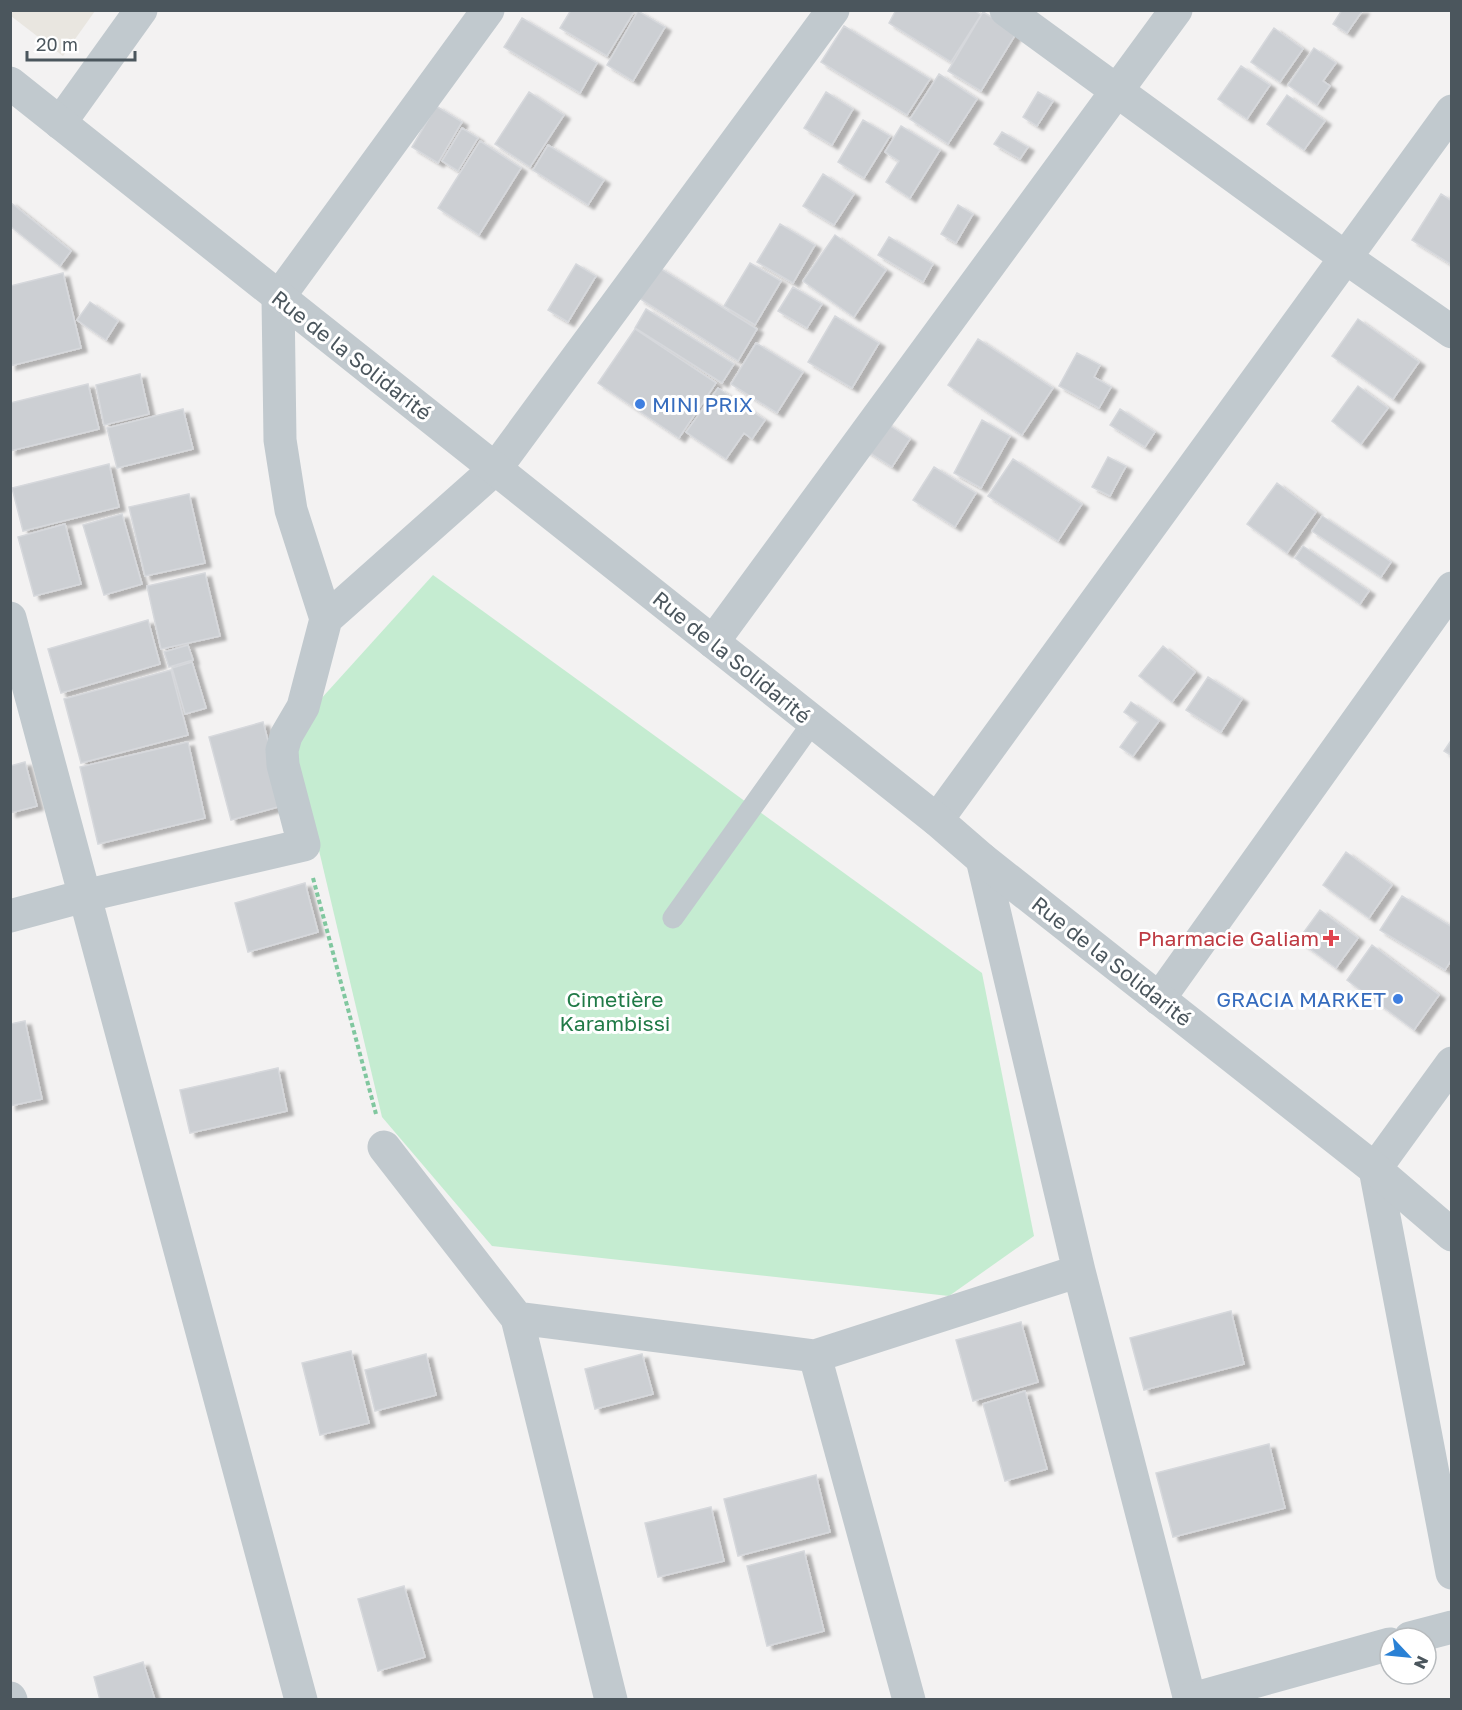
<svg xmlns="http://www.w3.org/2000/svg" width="1462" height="1710" font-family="'Golos Text',sans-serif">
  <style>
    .commercial { fill: #e9e6e0 }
    .green { fill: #c5ecd1 }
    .building { fill: #cccfd3; stroke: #d6d8dc; stroke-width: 1.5; filter: url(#shadow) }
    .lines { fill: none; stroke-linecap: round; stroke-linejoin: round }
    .path { stroke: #80c79f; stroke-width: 4; stroke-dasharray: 4.5 3; stroke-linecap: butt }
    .service { stroke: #c1c9ce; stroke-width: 21 }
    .minor { stroke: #c1c9ce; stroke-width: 33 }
    .tertiary { stroke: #c1c9ce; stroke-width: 33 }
    .shop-dot { fill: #3f7fe0; stroke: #fff; stroke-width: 2 }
    .health-dot { fill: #e0444e; stroke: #fff; stroke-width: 2 }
    .labels { text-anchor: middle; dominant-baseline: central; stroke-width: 6; stroke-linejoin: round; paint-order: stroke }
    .street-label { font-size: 21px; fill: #4b565d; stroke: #fff }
    .shop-label { font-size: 21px; fill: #366cbe; stroke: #fff; text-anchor: start }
    .health-label { font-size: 21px; fill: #be3a42; stroke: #fff; text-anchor: end }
    .park-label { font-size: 21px; fill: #207a47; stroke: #fff }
  </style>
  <defs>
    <filter id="shadow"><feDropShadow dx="6" dy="4" stdDeviation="1.5" flood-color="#0004"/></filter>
  </defs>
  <rect width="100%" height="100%" fill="#f3f2f2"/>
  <path class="commercial" d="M10,11L11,10L95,11L63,56L11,16Z"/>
  <path class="green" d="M433,575L982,973L1034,1236L949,1296L492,1246L382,1117L291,732Z"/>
  <path class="building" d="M571,10H631L634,12L607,56L560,28Z
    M896,10H974L981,15L951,62L889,23Z
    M1342,10H1363L1347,33L1333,24Z
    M638,11L665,27L633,81L607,65Z
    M983,12L1017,32L981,91L948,71Z
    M522,18L597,63L580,93L504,47Z
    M844,26L930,79L907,115L821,62Z
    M1274,28L1303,49L1280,82L1251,62Z
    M1314,48L1336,63L1323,81L1330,86L1317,105L1288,85Z
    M1241,66L1270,85L1247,119L1218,99Z
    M939,74L977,99L948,144L910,119Z
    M529,92L564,115L530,167L495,144Z
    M826,92L853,109L832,145L804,128Z
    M1038,92L1053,101L1037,126L1023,117Z
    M1287,95L1325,121L1304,150L1267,124Z
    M436,106L462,122L438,163L412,147Z
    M863,120L890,136L864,178L838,162Z
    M901,126L940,150L910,198L886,182L899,161L885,152Z
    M462,128L478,138L458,171L442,161Z
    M1002,132L1028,147L1020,159L994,144Z
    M480,141L521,168L479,235L438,208Z
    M548,145L604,180L588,205L533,170Z
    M823,174L854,194L834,225L803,206Z
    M1441,194L1452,201V265L1412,240Z
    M10,202L71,251L60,266L10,226Z
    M958,205L973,214L956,243L941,234Z
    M780,224L815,245L793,283L757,262Z
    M835,235L886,270L854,317L803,281Z
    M889,237L933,264L923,282L878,255Z
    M750,263L781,281L755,325L724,306Z
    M576,264L596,276L568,322L548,310Z
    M658,267L757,329L738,361L639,298Z
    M63,273L81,348L10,366V286Z
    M793,287L822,304L807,328L778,311Z
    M90,302L118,321L106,340L77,320Z
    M646,309L734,364L722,383L635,328Z
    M835,316L879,343L852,388L808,362Z
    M1358,319L1419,362L1393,399L1332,356Z
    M635,329L716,383L679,438L598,383Z
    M978,339L1053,388L1022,435L948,385Z
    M756,343L803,372L777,413L731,384Z
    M1077,353L1100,365L1094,377L1111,387L1099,408L1059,386Z
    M140,374L149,414L104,425L96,385Z
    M88,384L99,429L10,451V403Z
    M1358,386L1388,408L1361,444L1332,421Z
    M718,388L765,420L752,439L744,433L726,459L686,432Z
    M183,409L193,449L117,468L107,428Z
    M1120,409L1155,432L1145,447L1110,425Z
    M880,419L910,439L892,467L862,448Z
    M982,420L1010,436L981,488L954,473Z
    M1108,457L1126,466L1110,496L1092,487Z
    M1013,459L1082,504L1058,541L988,496Z
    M109,464L119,507L23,531L12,488Z
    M934,467L976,493L955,527L913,500Z
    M1277,483L1316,512L1287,553L1247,524Z
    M189,494L205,563L145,576L129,507Z
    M122,514L142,584L104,595L83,525Z
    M1322,516L1391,562L1381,577L1312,531Z
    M65,524L81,584L34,596L18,537Z
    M1303,546L1369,591L1360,604L1295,558Z
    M205,573L220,636L161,649L147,586Z
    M148,620L160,664L61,693L48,649Z
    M188,645L193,660L169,667L164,652Z
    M1163,646L1195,672L1172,702L1139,676Z
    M192,662L206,708L185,714L172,668Z
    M171,670L188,735L81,763L64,699Z
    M1208,677L1242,699L1221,732L1186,710Z
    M1131,702L1159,721L1133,756L1120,747L1138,722L1124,712Z
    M263,722L285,805L231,820L209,737Z
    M1452,739V756L1444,751Z
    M188,742L205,818L98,844L80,767Z
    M25,762L37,806L10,813V766Z
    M1346,852L1392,885L1369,918L1323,885Z
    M305,883L318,932L248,952L235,903Z
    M1402,896L1452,927V959L1445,970L1380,930Z
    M1320,910L1358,938L1336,968L1298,940Z
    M1372,945L1439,995L1414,1030L1347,980Z
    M25,1021L42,1099L10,1106V1024Z
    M278,1068L287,1111L190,1133L180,1090Z
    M1231,1311L1244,1364L1144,1390L1130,1338Z
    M1021,1322L1038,1382L973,1401L956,1340Z
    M351,1351L369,1423L320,1435L302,1363Z
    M426,1354L436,1395L375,1411L365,1370Z
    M642,1354L653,1394L595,1409L585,1369Z
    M1025,1391L1047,1469L1005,1481L983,1404Z
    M1269,1444L1285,1508L1173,1537L1156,1473Z
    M816,1475L830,1532L738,1556L724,1499Z
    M711,1507L724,1561L658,1577L645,1523Z
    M804,1551L824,1631L767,1646L747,1566Z
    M404,1586L425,1657L378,1671L358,1599Z
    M143,1662L155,1700H100L94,1677Z"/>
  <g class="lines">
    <path class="path" d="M313,878L376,1114"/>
    <path class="service" d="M673,918L813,722"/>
    <path class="minor" d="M1006,10L1346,258L1452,332
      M60,123L141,10
      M10,618L301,1700
      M326,619L496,468L833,10
      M713,642L1176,10
      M937,820L1452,111
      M982,859L1079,1271L1190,1700
      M10,916L84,896L304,845L283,765L282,750L286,736L303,707L326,619L291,510L280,440L278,298L488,10
      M1159,999L1452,588
      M1452,1063L1375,1169L1452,1573
      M384,1147L517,1318L611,1700
      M517,1318L815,1356L1079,1271
      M815,1356L909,1700
      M10,1698L11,1700"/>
    <path class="tertiary" d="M10,83L937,820L982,859L1375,1169L1452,1235
      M1410,1638L1452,1627
      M1189,1700L1390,1644"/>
  </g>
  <g class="shop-dot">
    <circle cx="640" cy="404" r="6"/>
    <circle cx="1398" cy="999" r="6"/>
  </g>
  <path class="health-dot" d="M1328 929h6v6h6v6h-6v6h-6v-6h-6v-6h6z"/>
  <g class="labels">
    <g class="street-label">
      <text transform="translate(352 355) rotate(38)">Rue de la Solidarité</text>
      <text transform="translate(732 657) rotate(39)">Rue de la Solidarité</text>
      <text transform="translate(1112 961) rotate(38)">Rue de la Solidarité</text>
    </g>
    <g class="shop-label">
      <text x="652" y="404">MINI PRIX</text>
      <text x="1386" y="999" text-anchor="end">GRACIA MARKET</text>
    </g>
    <g class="health-label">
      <text x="1319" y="938">Pharmacie Galiam</text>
    </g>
    <g class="park-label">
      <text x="615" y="999">Cimetière<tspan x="615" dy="24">Karambissi</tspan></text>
    </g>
  </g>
  <rect width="1462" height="1710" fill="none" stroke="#4b565d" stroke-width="24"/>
  <g transform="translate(1408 1656) rotate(116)"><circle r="28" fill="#ffffff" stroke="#b7bbbe" stroke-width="1.5"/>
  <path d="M0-4.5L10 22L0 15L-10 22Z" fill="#2a81d5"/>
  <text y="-9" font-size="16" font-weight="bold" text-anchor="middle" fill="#4b565d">N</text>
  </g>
  <path d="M27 51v9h108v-9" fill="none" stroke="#4b565d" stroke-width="3"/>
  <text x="36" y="51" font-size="18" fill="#4b565d" stroke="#ffffff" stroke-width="4.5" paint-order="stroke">20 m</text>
</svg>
